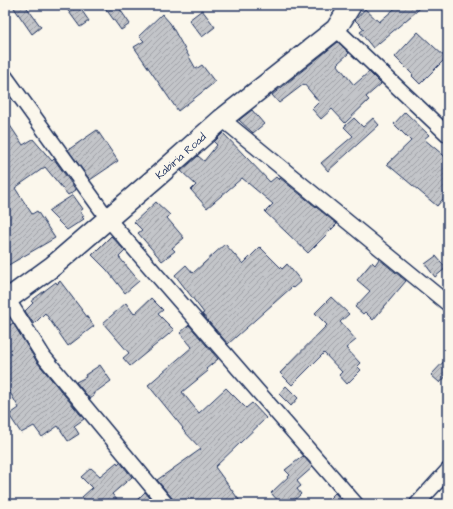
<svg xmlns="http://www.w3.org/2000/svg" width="453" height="509" font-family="'Architects Daughter',sans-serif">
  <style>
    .building { fill: url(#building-hatch); stroke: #1b2f5e }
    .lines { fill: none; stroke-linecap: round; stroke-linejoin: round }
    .minor-casing { stroke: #1b2f5e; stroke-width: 17 }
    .secondary-casing { stroke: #1b2f5e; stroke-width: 23 }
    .minor { stroke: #fbf7ec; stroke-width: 14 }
    .secondary { stroke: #fbf7ec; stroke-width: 20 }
    .labels { text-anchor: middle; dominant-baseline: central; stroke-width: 3.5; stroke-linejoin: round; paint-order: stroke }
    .street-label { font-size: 11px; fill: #1b2f5e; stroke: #fbf7ec }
  </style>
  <defs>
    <pattern id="building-hatch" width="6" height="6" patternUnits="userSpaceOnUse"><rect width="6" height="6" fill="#c3c5c9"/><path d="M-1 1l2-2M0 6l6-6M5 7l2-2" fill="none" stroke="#9ea0a6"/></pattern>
  </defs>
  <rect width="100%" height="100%" fill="#fbf7ec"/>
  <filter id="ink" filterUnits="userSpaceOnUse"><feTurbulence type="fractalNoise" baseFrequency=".025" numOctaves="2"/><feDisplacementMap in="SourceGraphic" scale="8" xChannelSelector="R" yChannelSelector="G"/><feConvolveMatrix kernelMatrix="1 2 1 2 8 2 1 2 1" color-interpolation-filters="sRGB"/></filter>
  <g filter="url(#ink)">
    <path class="building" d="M12,5H25L41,27L32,34Z
      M64,5H78L89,21L80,27Z
      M103,5H117L130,24L121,30Z
      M399,5H424L373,48L360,32L364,29L355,20L365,9L379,22Z
      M202,10L215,27L202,37L189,20Z
      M162,14L170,23L196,69L202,65L215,82L178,111L134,47L144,41L139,36Z
      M418,32L446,58L420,84L412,76L413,75L395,57Z
      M338,42L349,53L337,64L354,85L369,72L381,84L366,97L369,100L345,123L332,109L321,119L312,109L319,102L304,84L279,103L272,95Z
      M252,110L264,124L253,133L239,120Z
      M405,112L429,135L424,139L448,159V193L437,206L387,164L411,141L394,124Z
      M5,118L23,145L33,139L52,161L54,159L76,190L68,195L45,167L15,188L32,214L37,211L55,238L5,267Z
      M354,118L363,127L373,118L379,125L328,171L321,163L353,136L344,127Z
      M97,130L118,161L90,180L68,150Z
      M223,133L270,182L276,177L279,180L280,178L337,224L308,253L265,212L273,204L242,178L207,208L191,190L196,185L181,171L198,156L204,161L217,145L214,142Z
      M73,195L83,209L80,211L84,216L82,217L84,219L67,230L48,211Z
      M156,202L170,215L167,218L184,238L172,248L175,251L162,261L138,233L142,230L134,222Z
      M111,236L125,251L119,257L139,281L125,293L107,270L92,255Z
      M225,244L243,264L260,247L282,269L287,264L301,281L293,288L292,287L228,344L202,314L204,313L175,275L186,265L193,273Z
      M436,256L446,268L435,277L425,264Z
      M379,259L406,281L373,320L365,312L363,314L355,307L370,291L357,280L372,262L375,265Z
      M60,281L94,326L68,346L45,313L34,324L25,311L33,303L31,301L56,282L57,284Z
      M331,297L349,314L340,322L356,340L346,348L360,363L357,366L361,370L347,384L339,375L342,372L324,353L292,385L280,373L327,325L315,313Z
      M151,298L163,310L158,314L174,330L130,366L123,358L129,353L103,323L126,303L134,314Z
      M13,323L37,362L84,419L74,426L79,434L68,441L58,426L42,437L34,426L21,433L9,415L19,408L5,384V328Z
      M189,325L218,359L206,369L208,371L182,392L199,413L226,388L246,408L252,403L266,418L215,467L242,504H174L173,499L157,480L201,449L182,429L183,428L148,385L192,347L180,333Z
      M448,357V374L440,383L431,375Z
      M100,365L111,381L93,394L94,396L90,399L76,382L86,377L85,375Z
      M286,386L298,398L291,406L279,394Z
      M303,456L313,467L297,481L301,486L297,489L301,494L290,504H281L271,493L290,475L285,470Z
      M117,462L118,464L120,462L132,477L112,494L121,504H88L82,497L92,488L81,477L91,468L100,476Z
      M145,492L155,504H133Z
      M335,493L345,504H324Z"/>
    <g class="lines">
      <defs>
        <path id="minor" d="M336,29L448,135
          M5,76L108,219L356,504
          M222,119L448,304
          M5,295L44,357L166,504
          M417,504L448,470"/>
        <g id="secondary">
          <path id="s1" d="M5,301L53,266L160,174L222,119L336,29L351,5"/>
        </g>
      </defs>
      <use href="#minor" class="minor-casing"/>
      <use href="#secondary" class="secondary-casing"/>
      <use href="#minor" class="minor"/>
      <use href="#secondary" class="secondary"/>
    </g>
  </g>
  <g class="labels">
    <g class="street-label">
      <text stroke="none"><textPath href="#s1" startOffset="228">Kabiria Road</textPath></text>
    </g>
  </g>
  <rect width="453" height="509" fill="none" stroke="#fbf7ec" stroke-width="20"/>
  <rect x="10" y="10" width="433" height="489" fill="none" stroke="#1b2f5e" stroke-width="1.5" filter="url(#ink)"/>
</svg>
